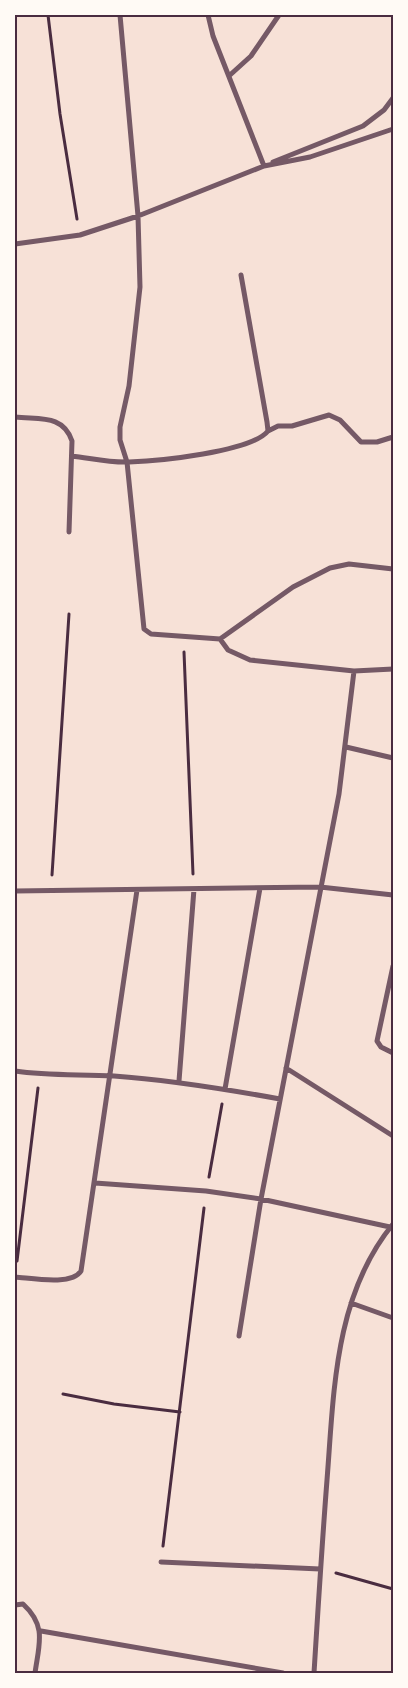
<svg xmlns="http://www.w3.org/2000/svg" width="408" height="1688" font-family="'Exo 2',sans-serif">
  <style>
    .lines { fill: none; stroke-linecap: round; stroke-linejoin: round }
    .path { stroke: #4a2c40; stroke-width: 3 }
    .minor { stroke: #755966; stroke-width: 5 }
    .neatline { fill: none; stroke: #4a2c40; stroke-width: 2 }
  </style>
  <rect width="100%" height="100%" fill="#f7e1d7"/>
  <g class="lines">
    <path class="path" d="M48,15L60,114L77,219
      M184,652L193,874
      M52,875L69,614
      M209,1177L222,1104
      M17,1261L38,1088
      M63,1394L114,1404L180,1412
      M163,1546L204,1208
      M336,1573L393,1589"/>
    <path class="minor" d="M120,15L138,216L140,287L129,386L120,427V440L127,462L144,629L151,634L220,639L293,587L330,568L349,564L393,569
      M208,15L213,36L264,166
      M230,75L251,56L279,15
      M273,162L363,126L384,110L393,98
      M15,244L80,235L138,216L264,166L310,157L393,129
      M15,417C39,420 63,414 72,441L69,532
      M268,431L278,426H292L329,415L340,420L361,442H377L393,437
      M72,456C90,458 110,463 129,462C158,461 251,452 268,431L267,422L241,275
      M220,639L228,650L250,660L354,671L393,669
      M346,747L393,758
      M15,891L320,887L393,895
      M393,966L377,1041L381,1047L393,1053
      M286,1068L393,1136
      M15,1071C48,1076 81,1074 114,1076C170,1080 225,1089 280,1099
      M179,1081L194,889
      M225,1089L260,888
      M95,1183L206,1191L261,1199L390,1227
      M15,1277C31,1278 72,1286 81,1271L137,890
      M351,1303L393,1318
      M239,1336L261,1199L339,794L354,671
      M161,1562L320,1569
      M15,1605L23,1604C47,1626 39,1644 35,1673
      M41,1631L283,1673
      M314,1673C318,1609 322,1544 327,1480C334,1392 334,1296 393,1224"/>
  </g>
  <rect width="408" height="1688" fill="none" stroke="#fffaf5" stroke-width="32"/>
  <rect x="16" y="16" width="376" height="1656" class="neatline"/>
</svg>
